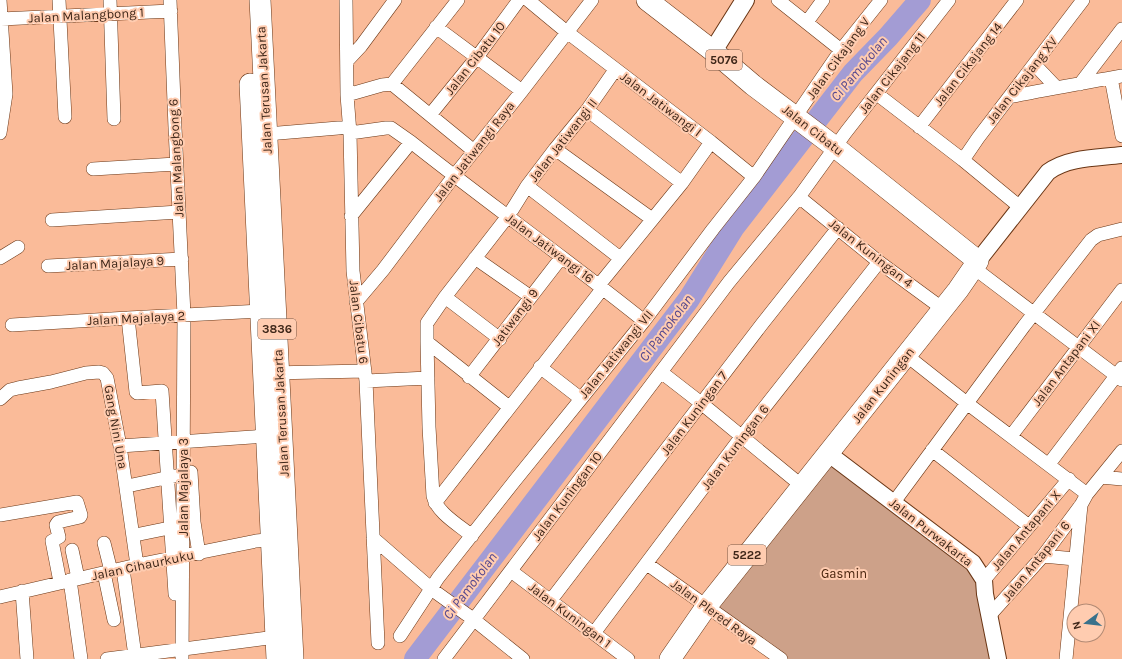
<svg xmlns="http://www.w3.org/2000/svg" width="1122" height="659" font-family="Karla,sans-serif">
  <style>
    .green { fill: #cda189 }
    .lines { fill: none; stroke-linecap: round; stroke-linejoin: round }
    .river { stroke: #a39cd4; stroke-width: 22 }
    .minor-casing { stroke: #6a3615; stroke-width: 14 }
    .tertiary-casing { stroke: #6a3615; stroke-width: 18 }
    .secondary-casing { stroke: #6a3615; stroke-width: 20 }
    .primary-casing { stroke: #6a3615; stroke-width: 22 }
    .minor { stroke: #fff; stroke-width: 13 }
    .tertiary { stroke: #fff; stroke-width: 16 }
    .secondary { stroke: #fff; stroke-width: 18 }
    .primary { stroke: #fff; stroke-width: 21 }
    .labels { text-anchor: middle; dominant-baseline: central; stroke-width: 4; stroke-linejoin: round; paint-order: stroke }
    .shield { fill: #ffccb0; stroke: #795846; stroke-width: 1 }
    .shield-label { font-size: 12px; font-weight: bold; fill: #3f2719 }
    .street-label { font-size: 13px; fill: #3f2719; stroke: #ffccb0 }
    .park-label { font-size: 13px; fill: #4a250e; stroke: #ffccb0 }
    .water-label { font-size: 14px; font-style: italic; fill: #55488e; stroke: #ffccb0 }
  </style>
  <rect width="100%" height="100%" fill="#fabb99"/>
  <path class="green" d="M829,454L973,563L998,659H783L706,607Z"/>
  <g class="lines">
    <path class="river" d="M415,659L689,299L734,227L853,73L888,37L920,0"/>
    <defs>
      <path id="minor" d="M59,0L65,117
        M110,0L114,119
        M170,0L175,128L184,315L182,659
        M346,0L347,95L350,133L353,271L366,381L378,643
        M528,0L563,29L711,142L754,177
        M778,0L841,50
        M1,19L171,11
        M807,22L823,0
        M436,27L522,91
        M347,61L361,46L395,0
        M1035,65L1056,87
        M1111,78L1122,136
        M392,84L458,0
        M1080,84L1122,29
        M877,94L963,160L1020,207
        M347,95L382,85L392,84L474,151
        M1009,97C1047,89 1084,83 1122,76
        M587,110L682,183
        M430,115L477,57L519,0
        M919,127L1017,0
        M0,133L6,94L0,0
        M350,133L386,128H391L411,142C488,203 568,260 644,321
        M267,134L350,127
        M555,149L652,219
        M963,160L978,138L1083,0
        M93,169L176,164
        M527,186L620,258
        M799,197L879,262L943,309
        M512,210L527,186L555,149L587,110L615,70
        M351,216L411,142
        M52,220L179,212
        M0,258L18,247
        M475,258L531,297
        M48,266L182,259
        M974,268L1122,380
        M599,285L682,183L711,142
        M445,297L500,339
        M356,302L383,270L454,176L522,91L592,0
        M128,318L136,392L137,393L162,391L175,594
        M12,325L128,318L260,311
        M427,342V323L445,297L508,216
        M906,355L968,404L1087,494
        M540,367L580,398
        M661,372L701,403L802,486
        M271,373L365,371
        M469,377L561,258
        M366,381L428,378
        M0,399L10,390L18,388L51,382L86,373L99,372L103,373L107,378L120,446L137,565
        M1011,436L1122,290
        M120,446L266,436
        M932,450L1029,526
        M1049,464L1122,368
        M191,472L194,522L199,554
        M1101,477L1122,479
        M132,485L175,476
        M894,502L1024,326L1091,240L1098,235L1122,229
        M435,503L603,288
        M0,515L77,502L81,515L80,517L58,522L56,525L59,537L52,541L60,582
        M140,534L179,526
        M472,536C459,525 437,513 433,496L429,427L427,342L509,407
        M373,538L434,591L473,619L523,659
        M104,543L111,571
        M72,550L78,578
        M1043,556L1075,559
        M647,564L781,659
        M123,569L135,656
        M511,571L628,659
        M104,573L114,620
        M70,580L81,659
        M984,580L1069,479
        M22,591L27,659
        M0,597L137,565L256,541L278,539
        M551,600L762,324L838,228
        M989,616L1043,556L1081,505L1087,494L1122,451
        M594,633L742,436L879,262
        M400,636L438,578L513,483L644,321L713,229L754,177L841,50L881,0
        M107,659L276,637
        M444,659L729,282L799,197L846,132L949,0
        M1066,659L1081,505"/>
      <path id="tertiary" d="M978,261L1048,172C1068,157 1098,158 1122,155
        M829,454L973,563L984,580L985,594L998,659"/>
      <path id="secondary" d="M713,51L745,0"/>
      <path id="primary" d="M260,0L293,659
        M647,0L713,51L753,85L835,147L978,261L958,290L706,607L670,659
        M250,84L277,659"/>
    </defs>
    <use href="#minor" class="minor-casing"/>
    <use href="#tertiary" class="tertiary-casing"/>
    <use href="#secondary" class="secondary-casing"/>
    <use href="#primary" class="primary-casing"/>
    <use href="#minor" class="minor"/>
    <use href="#tertiary" class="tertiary"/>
    <use href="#secondary" class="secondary"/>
    <use href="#primary" class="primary"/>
  </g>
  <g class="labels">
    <g class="shield">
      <rect x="706" y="50" width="36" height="20" rx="3"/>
      <rect x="258" y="319" width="38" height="20" rx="3"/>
      <rect x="728" y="545" width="38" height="20" rx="3"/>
    </g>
    <g class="shield-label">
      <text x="724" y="60">5076</text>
      <text x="277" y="329">3836</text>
      <text x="747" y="555">5222</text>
    </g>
    <g class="street-label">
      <text transform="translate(86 15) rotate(-3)">Jalan Malangbong 1</text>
      <text transform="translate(475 58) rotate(-52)">Jalan Cibatu 10</text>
      <text transform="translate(838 58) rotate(-54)">Jalan Cikajang V</text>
      <text transform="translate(968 64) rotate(-52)">Jalan Cikajang 14</text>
      <text transform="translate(892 73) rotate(-52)">Jalan Cikajang 11</text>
      <text transform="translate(1022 80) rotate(-52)">Jalan Cikajang XV</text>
      <text transform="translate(264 90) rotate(-93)">Jalan Terusan Jakarta</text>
      <text transform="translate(661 104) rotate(37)">Jalan Jatiwangi I</text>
      <text transform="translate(813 130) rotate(38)">Jalan Cibatu</text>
      <text transform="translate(563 140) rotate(-52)">Jalan Jatiwangi II</text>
      <text transform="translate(474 151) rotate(-52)">Jalan Jatiwangi Raya</text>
      <text transform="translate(176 158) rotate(-93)">Jalan Malangbong 6</text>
      <text transform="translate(550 248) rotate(37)">Jalan Jatiwangi 16</text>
      <text transform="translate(871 253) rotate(38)">Jalan Kuningan 4</text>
      <text transform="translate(115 263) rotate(-3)">Jalan Majalaya 9</text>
      <text transform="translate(515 317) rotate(-53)">Jatiwangi 9</text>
      <text transform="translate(136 318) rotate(-3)">Jalan Majalaya 2</text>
      <text transform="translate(359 322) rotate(83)">Jalan Cibatu 6</text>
      <text transform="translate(616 354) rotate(-51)">Jalan Jatiwangi VII</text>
      <text transform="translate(1066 363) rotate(-53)">Jalan Antapani XI</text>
      <text transform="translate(883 385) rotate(-52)">Jalan Kuningan</text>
      <text transform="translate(281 413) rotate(-93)">Jalan Terusan Jakarta</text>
      <text transform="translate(694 413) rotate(-53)">Jalan Kuningan 7</text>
      <text transform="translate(116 427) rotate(80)">Gang Nini Una</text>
      <text transform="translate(735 447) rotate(-53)">Jalan Kuningan 6</text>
      <text transform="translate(183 487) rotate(-90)">Jalan Majalaya 3</text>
      <text transform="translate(567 496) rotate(-53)">Jalan Kuningan 10</text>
      <text transform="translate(1026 530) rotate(-50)">Jalan Antapani X</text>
      <text transform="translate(931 532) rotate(38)">Jalan Purwakarta</text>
      <text transform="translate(1036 561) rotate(-51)">Jalan Antapani 6</text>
      <text transform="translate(143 565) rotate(-12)">Jalan Cihaurkuku</text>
      <text transform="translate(714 612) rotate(36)">Jalan Plered Raya</text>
      <text transform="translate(570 615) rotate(37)">Jalan Kuningan 1</text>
    </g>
    <g class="park-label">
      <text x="844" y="573">Gasmin</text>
    </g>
    <g class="water-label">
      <text transform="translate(859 69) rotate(-50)">Ci Pamokolan</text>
      <text transform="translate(666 328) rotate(-53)">Ci Pamokolan</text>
      <text transform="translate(470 586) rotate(-53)">Ci Pamokolan</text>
    </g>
  </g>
  <g transform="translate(1086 623) rotate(255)"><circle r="19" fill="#ffccb0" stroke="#b28a74"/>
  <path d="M0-3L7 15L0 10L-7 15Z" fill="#39718b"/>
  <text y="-6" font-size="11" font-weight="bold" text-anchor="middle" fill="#3f2719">N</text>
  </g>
</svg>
